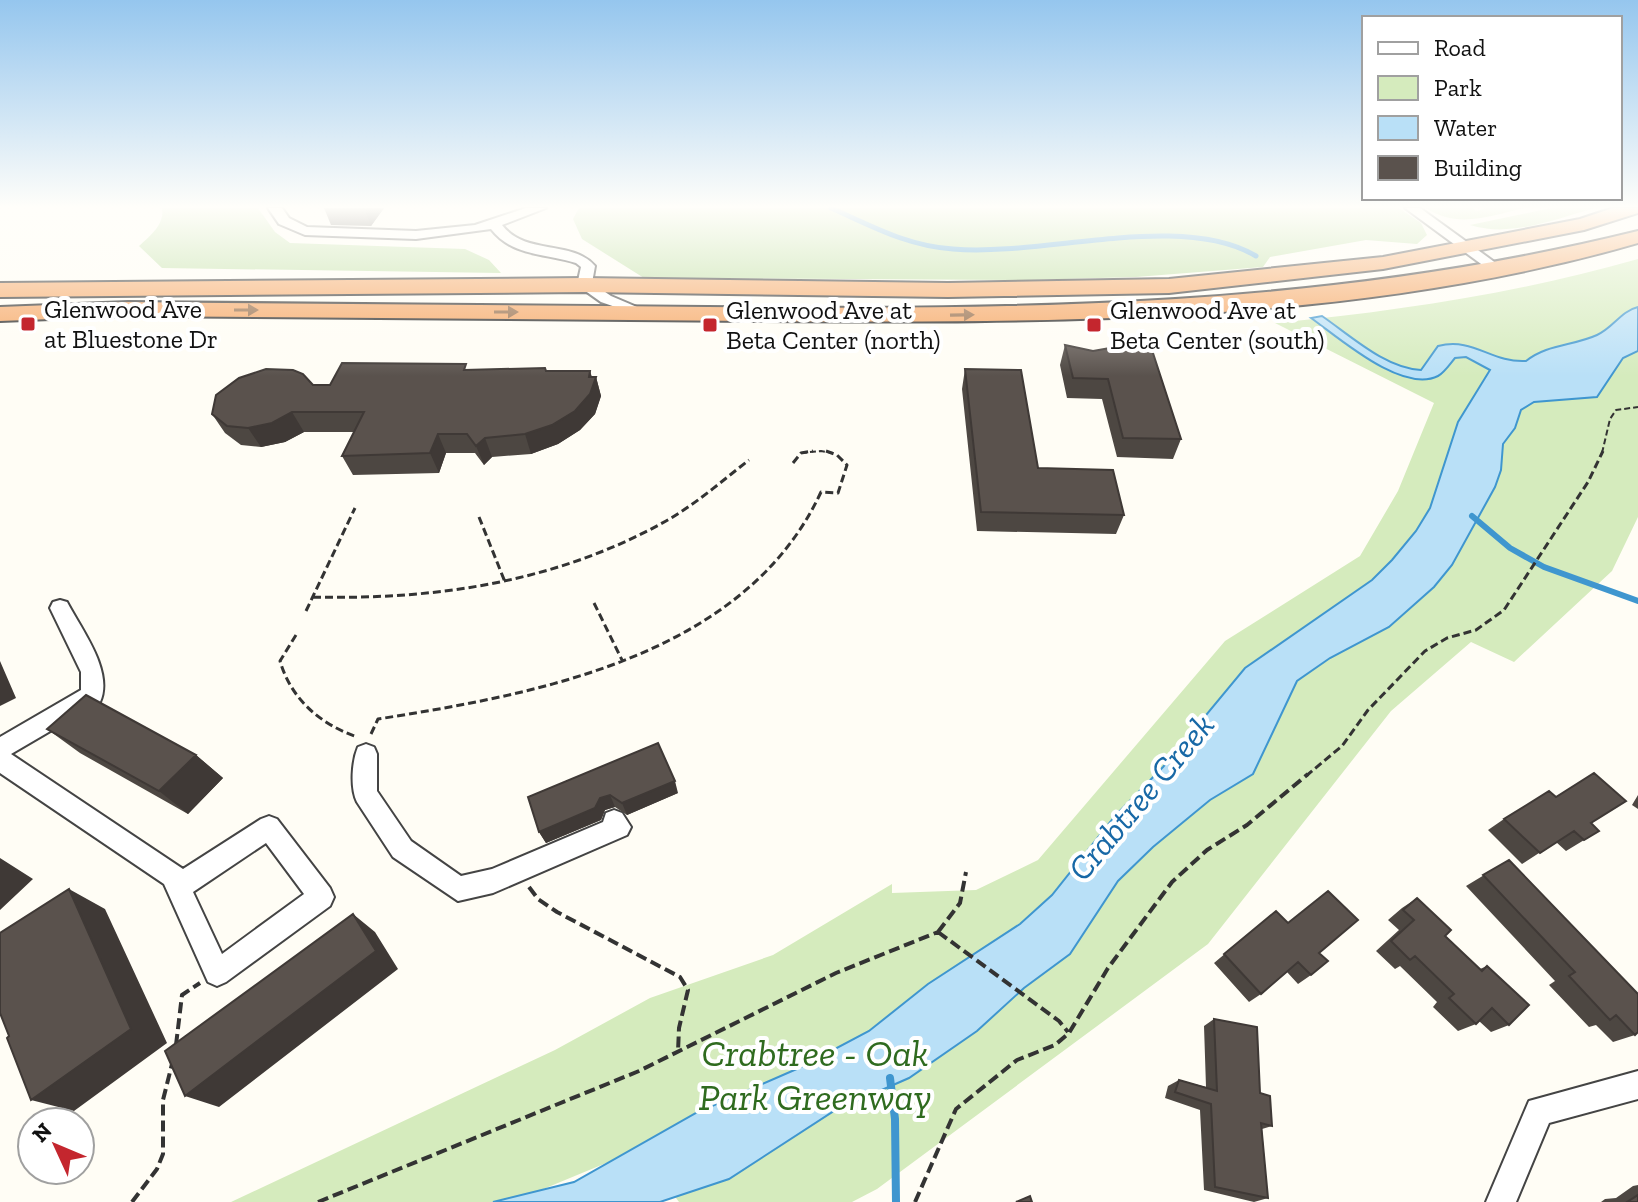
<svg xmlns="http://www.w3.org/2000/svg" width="1638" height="1202" font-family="'Zilla Slab',serif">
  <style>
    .green { fill: #d5ebbd }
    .forest { fill: #b9dc9c }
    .water { fill: #b9e0f7; stroke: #3f96cf; stroke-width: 2 }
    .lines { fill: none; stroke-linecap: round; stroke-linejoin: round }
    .stream-far2 { stroke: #3f96cf; stroke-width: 5 }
    .stream-far1 { stroke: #3f96cf; stroke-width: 6 }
    .stream { stroke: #3f96cf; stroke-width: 8 }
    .minor-casing { stroke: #444; stroke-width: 4 }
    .highway-casing { stroke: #222; stroke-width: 4 }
    .path-far2 { stroke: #333; stroke-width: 2; stroke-dasharray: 6 3; stroke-linecap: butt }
    .path-far1 { stroke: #333; stroke-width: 3; stroke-dasharray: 8 4; stroke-linecap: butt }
    .path { stroke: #333; stroke-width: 4; stroke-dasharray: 11 5; stroke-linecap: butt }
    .minor { fill: #fff; fill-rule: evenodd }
    .highway { fill: #f5a25d; fill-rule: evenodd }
    .wall { fill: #4d4742 }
    .shaded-wall { fill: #3f3936 }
    .building { fill: #5a524d; stroke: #3f3936; stroke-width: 2 }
    .oneway { fill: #8e613b }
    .poi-dot { fill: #c4262e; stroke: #fff; stroke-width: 3 }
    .labels { text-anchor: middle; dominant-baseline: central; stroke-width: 8; stroke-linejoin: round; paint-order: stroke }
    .far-poi-label { font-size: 26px; fill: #111; stroke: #fff; text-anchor: start }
    .water-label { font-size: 34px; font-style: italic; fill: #1768a6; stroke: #fff }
    .near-park-label { font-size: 38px; font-style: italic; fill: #2f6b1f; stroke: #fff }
  </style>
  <rect width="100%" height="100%" fill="#fffdf5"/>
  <path class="green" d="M1638,259V517L1612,571L1514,662L1471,642L1391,711L1208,944L877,1189L852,1202H679L640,1149L512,1202H231L555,1050L650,998L773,955L892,884V893L976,890L1038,860L1225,641L1360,556L1398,491L1434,403L1275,323C1398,311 1519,293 1638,259Z"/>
  <path class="forest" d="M162,208H258L275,232L290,243L465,249L489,260L501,273L162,268L139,246C150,236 165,224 162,208Z
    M579,208H1399L1421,223L1427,235L1417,244L1366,240L1270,257L1263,267L1136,277L1027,280L644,278L582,239L573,219Z
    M1426,208H1472L1477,211L1485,208H1524C1490,216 1457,229 1426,208Z
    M1551,208H1595C1555,219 1511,238 1470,225Z"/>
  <path class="water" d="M1638,307V351L1623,358L1597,397L1534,402L1521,410L1515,428L1503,444L1501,470L1495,487L1452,565L1434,587L1389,627L1330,658L1297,681L1253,774L1210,800L1153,847L1118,881L1070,954L1024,988L977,1031L909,1078L834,1111L729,1179L660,1202H493L574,1182L696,1113L799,1068L869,1031L928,984L1020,924L1052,895L1115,816L1163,767L1245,668L1372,580L1392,560L1416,531L1430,508L1458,422L1490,370L1466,357L1455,358C1450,364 1444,373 1438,376C1402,394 1338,337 1311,318L1322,316C1351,336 1385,368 1421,370L1438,346C1474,337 1491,363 1526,361C1547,344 1573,346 1597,335C1613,328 1621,311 1638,307Z"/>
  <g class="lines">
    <path class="stream-far2" d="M831,208C872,226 907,246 953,249C1043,257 1180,211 1256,256"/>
    <path class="stream-far1" d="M1472,516L1510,548L1544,567L1638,601"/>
    <path class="stream" d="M890,1078L895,1119L896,1202"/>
    <defs>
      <path id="minor" d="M268,208H282L289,218L307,227L416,231L475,225L526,208H546L502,225C526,256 571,239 595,266L592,283L611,296L651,313L644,317L601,302L577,285L581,267L576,263C545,253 513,257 491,229L416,239L305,235L279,224Z
        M1405,208H1420L1504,269L1502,272H1492Z
        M1144,336L1149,338V344L1120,363H1108V357Z
        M60,600L67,602C81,629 114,671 100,702L11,754L183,869L261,819L269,816L277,819L330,888L334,897L330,906L226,982L217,986L208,982L164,884L0,773V737L81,690V672L50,608L53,602ZM266,843L304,894L222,954L193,892Z
        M366,744L374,747L377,754V791L411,841L461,876L492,869L603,822L606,813L614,810L622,813L631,827L627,835L493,893L458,901L393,857L357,802C350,788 352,761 358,747Z
        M1638,1071V1099L1549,1123L1516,1202H1486L1529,1101Z"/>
      <path id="highway" d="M1613,208H1638V213L1584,230L1383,269L1169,293L948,297L584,292L0,297V283L584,278L948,283L1169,279L1383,257L1580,219Z
        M1638,231V243C1355,325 1045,323 753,321C545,319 336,318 128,316L0,321V307L128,302C321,304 514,305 707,307C1025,310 1327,308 1638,231Z"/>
    </defs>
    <use href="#minor" class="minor-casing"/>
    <use href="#highway" class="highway-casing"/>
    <path class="path-far2" d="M801,453L821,451L833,453
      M1602,453L1610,419L1616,410L1638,407"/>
    <path class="path-far1" d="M793,463L801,453L813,451
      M479,517L505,582
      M313,597C436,600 557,582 666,521C696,504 722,481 749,460
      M594,603L622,660
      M306,611L355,508
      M296,635L280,661C291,699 320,724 357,737
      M371,734L378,719C538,694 745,656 821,492L838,493L847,465L837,455L826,451
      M1306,776L1342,746L1368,710L1425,651L1447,638L1476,630L1504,610L1588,482L1603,451"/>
    <path class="path" d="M529,887L538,899L557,912L680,977L688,990L679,1028L678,1052
      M938,932L1059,1021L1068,1032
      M938,932L960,903L966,872
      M176,1045L182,995L200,983
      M132,1202L157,1169L163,1154V1100L172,1064
      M318,1202L639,1071L836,973L938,932
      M915,1202L956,1109L1017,1060L1055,1045L1069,1033L1108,968L1172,882L1207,850L1247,825L1308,774"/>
    <use href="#minor" class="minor"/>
    <use href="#highway" class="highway"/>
  </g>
  <path class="wall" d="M324,208H384L371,226L331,225Z
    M1065,345L1181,439L1173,459L1117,457L1102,399L1067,398L1060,365Z
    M965,369L1038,468L1124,515L1116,534L977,531L962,389Z
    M468,370L590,371L592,377H596L601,396L595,414L580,430L558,444L531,454L492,457L484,465L475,453H446L439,473L353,475L342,456L354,432H304L285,442L261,447L241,445L225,433L212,414L313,385H330Z
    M47,729L196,755L223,778L188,814L80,753Z
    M678,793L627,815L615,807L605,810L601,820L546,843L539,832L528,797Z
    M1638,795V809L1632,805Z
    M1556,797L1599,831L1566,851L1556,842L1522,864L1488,830L1504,819Z
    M1509,860L1635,1035L1613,1042L1596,1025L1589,1027L1549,985L1555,981L1466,886Z
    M1417,898L1445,936L1480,969L1487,966L1509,1025L1491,1032L1479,1021L1476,1024L1458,1031L1433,1007L1437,1002L1400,966L1395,969L1376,951L1399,930L1388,920L1402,908Z
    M1276,911L1319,953L1311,975L1298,984L1287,972L1261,994L1249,1002L1214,963Z
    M1214,1019L1260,1093L1272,1126L1262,1129L1268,1198L1254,1202L1204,1190L1200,1110L1165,1098L1168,1086L1179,1080L1206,1087L1204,1026Z
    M1638,1185V1202H1601L1605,1199L1616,1198L1633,1186Z"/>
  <path class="shaded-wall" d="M364,208H384L371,226Z
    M590,371L593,384L596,377L601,396L595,414L580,430L558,444L531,454L525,434L589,377Z
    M292,412L304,432L285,442L261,447L248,428Z
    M438,434L446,453L439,473L430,453Z
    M485,438L492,457L484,465L476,446Z
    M0,661L16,698L0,706Z
    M196,755L223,778L188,814L159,791Z
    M675,781L678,793L627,815L622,803Z
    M610,795L615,807L605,810L601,820L546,843L539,832L600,798Z
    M0,858L33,879L0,910Z
    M69,889L105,909L167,1043L74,1111L31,1100Z
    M353,914L375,932L398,969L219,1107L185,1096Z"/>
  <path class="building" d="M1065,345L1093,351L1121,346L1151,347L1181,439L1123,438L1108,379L1073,378Z
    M342,363L466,364L464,370L545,368L546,371H590L589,377H596L590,394L575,411L552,425L525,434L485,438L476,446L467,434H438L430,453L342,456L364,412H292L272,423L248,428L227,426L212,414L216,395L239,378L266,369L293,370L303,374L313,385H330Z
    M965,369L1021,370L1038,468L1113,470L1124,515L981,512Z
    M86,695L196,755L159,791L47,729Z
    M658,743L675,781L622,803L610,795L600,798L595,808L539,832L528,797Z
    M1594,773L1626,801L1591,823L1599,831L1584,840L1574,831L1540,853L1504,819L1549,791L1556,797Z
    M1509,860L1638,994V1032L1635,1035L1616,1015L1610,1020L1569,976L1575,972L1483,875Z
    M69,889L131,1029L31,1100L7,1038L9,1036L0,1013V933Z
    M1328,891L1358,920L1319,953L1328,961L1311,975L1298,962L1261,994L1224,954L1276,911L1288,923Z
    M1417,898L1451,930L1445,936L1482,971L1487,966L1529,1005L1509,1025L1492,1008L1476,1024L1449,998L1454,994L1415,956L1410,960L1391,941L1414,920L1403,910Z
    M353,914L376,951L185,1096L165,1051Z
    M1214,1019L1257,1027L1260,1093L1270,1096L1272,1126L1261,1123L1268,1198L1215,1187L1211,1104L1175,1092L1179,1080L1217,1091Z
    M1638,1195V1202H1627Z
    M1030,1196L1032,1202H1016Z"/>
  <defs><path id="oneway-solid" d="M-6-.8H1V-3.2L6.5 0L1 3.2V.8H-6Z" transform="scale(2)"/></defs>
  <g class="oneway">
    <use href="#oneway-solid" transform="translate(246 310)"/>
    <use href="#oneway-solid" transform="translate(506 312)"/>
    <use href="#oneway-solid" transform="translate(962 315) rotate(-1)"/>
  </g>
  <linearGradient id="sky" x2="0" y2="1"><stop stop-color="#95c6ee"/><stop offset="0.55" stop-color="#fffefa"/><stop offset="1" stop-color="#fffefa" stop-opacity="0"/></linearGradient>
  <rect width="1638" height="376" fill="url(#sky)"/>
  <g class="poi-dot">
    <rect x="20" y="316" width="16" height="16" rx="4"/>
    <rect x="702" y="317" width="16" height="16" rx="4"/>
    <rect x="1086" y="317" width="16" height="16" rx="4"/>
  </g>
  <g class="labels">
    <g class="far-poi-label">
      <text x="44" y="309">Glenwood Ave<tspan x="44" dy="30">at Bluestone Dr</tspan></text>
      <text x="726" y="310">Glenwood Ave at<tspan x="726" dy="30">Beta Center (north)</tspan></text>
      <text x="1110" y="310">Glenwood Ave at<tspan x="1110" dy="30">Beta Center (south)</tspan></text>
    </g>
    <g class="water-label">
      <text transform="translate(1141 797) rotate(-50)">Crabtree Creek</text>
    </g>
    <g class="near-park-label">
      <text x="815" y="1053">Crabtree - Oak<tspan x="815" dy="44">Park Greenway</tspan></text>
    </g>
  </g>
  <rect x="1362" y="16" width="260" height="184" fill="#ffffff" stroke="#a0a0a0" stroke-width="2"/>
  <rect x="1378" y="42" width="40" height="12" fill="#ffffff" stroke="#a0a0a0" stroke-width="2"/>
  <text x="1434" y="56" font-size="24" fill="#111111">Road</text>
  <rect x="1378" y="76" width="40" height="24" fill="#d5ebbd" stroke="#a0a0a0" stroke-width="2"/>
  <text x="1434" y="96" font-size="24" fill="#111111">Park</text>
  <rect x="1378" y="116" width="40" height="24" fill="#b9e0f7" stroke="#a0a0a0" stroke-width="2"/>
  <text x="1434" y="136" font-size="24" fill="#111111">Water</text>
  <rect x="1378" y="156" width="40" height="24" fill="#5a524d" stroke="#a0a0a0" stroke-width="2"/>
  <text x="1434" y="176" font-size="24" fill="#111111">Building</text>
  <g transform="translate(56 1146) rotate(314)"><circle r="38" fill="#ffffff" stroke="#a0a0a0" stroke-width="2"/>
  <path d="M0-6L14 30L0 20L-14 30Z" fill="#c4262e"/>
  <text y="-12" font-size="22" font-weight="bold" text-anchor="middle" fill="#111111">N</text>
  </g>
</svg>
